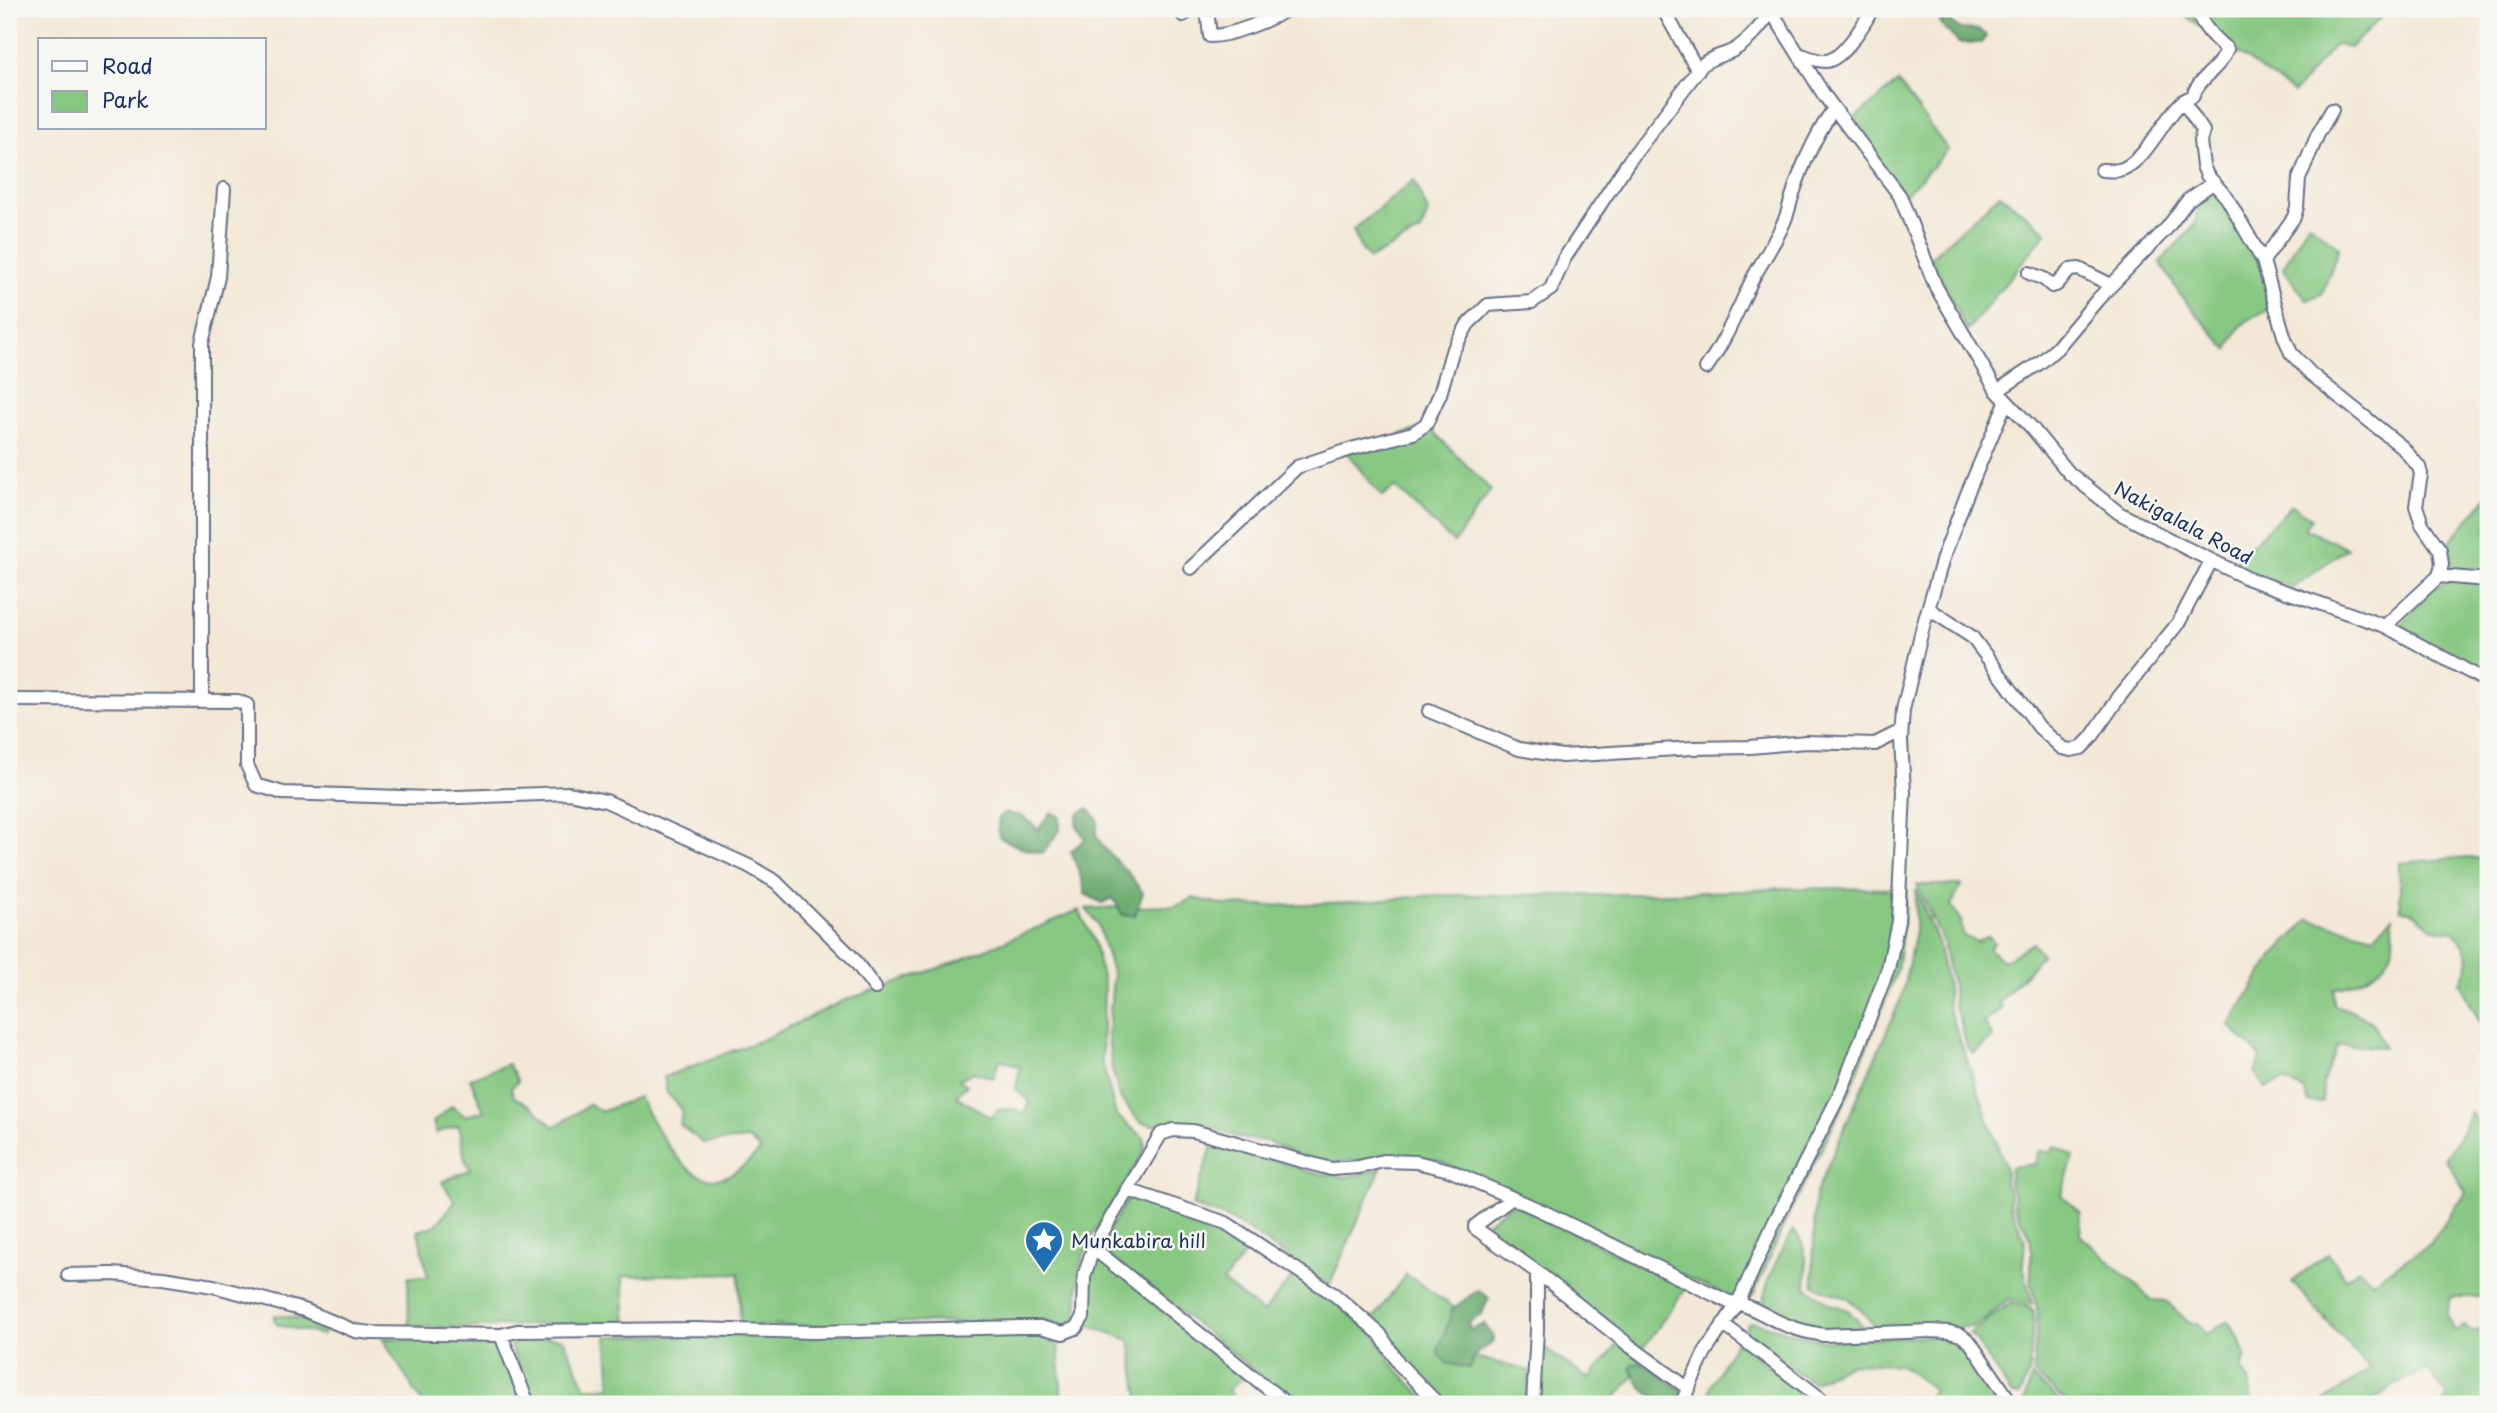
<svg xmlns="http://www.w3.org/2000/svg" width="2497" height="1413" font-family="'Playpen Sans',sans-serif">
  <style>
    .green { fill: #86c881; stroke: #507c70; stroke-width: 2; fill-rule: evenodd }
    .forest { fill: #6cac6f; stroke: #446e66; stroke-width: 2 }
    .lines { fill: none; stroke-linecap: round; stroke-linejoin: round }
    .street-casing { stroke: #677088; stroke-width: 16 }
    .street { stroke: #fff; stroke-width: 12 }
    .labels { text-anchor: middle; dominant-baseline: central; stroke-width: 5; stroke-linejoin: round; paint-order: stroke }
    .street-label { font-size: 19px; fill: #1b2f5e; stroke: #f6f6f2 }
    .poi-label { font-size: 19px; fill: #1b2f5e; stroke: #f6f6f2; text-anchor: start }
  </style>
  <rect width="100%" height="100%" fill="#f6f6f2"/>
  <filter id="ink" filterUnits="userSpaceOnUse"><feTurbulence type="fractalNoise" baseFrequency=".0143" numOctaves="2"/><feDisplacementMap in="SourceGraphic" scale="14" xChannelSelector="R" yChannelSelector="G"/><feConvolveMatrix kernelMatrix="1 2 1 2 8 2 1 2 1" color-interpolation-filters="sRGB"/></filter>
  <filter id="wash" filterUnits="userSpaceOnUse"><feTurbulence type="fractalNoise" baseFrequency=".00686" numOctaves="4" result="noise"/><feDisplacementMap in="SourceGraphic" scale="28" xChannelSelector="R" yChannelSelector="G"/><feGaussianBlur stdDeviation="1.57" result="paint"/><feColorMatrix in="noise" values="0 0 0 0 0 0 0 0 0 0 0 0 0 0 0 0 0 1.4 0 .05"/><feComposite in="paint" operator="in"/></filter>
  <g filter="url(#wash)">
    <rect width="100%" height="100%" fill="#f3e8d5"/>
    <path class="green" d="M2181,9H2389L2350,48L2335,44L2294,93L2179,11Z
      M1898,82L1948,150L1904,196L1849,123Z
      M1414,180L1428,212L1421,231L1369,259L1360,247L1353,230Z
      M2220,191L2240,224L2279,305C2249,319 2241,318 2228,350L2180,295L2160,262L2195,225L2198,206L2212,193Z
      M2000,194L2047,232L1967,331L1930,258Z
      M2308,223L2339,247L2322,294L2307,300L2283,268Z
      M1428,426L1491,490L1454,543L1395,487L1382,497L1347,453Z
      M2488,496V574L2459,570L2451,566L2446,546Z
      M2292,505L2311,518L2305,529L2347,548L2293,588L2230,566Z
      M2452,581L2488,583V679L2404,630L2402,624L2434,587Z
      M2469,857L2482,859L2488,864V1051L2477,1054L2483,1028L2460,983C2474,957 2471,954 2453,931L2432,929L2416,914L2401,910L2399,863Z
      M1917,885H1962L1951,905L1961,921L1963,936L1977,942L1989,936L1994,943L1989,949L2003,961L2033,943L2042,955L1999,1003L2002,1009L1984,1023L1993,1037L1973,1054L1967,1047L1961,1023L1954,1006L1952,986L1943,942Z
      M1781,888L1907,889L1897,970L1848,1095L1785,1222L1755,1292L1748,1301L1735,1300L1442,1162L1410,1155L1390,1154L1365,1160L1327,1163L1310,1160L1266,1141L1239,1138L1216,1129L1193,1125H1154L1140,1122L1120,1098L1112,1069L1108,1034L1113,976L1098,924L1086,909L1119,907L1123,915H1135L1138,907L1177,906L1193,898L1225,905L1264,906L1373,901L1434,895H1598L1743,891Z
      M1916,890L1938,942L1947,985L1948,1007L2006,1169L2005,1184L2010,1193L2009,1203L2025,1240L2023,1265L2032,1304L2008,1299L1986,1319L1971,1327L1879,1329C1868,1320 1861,1308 1850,1300C1839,1292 1826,1293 1814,1285L1813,1277L1815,1195L1902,996L1915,931Z
      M1079,910L1094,941L1104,986L1102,1062L1116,1115L1144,1138L1145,1149C1127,1185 1096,1220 1083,1257C1075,1278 1081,1301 1075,1321L1064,1326L1045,1320L965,1323L900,1322L862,1326H740L739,1273L623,1276L626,1326L567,1323L460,1328L409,1326L408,1277H428L418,1231L436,1225L455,1202L442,1182L471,1169L465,1160L459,1125L436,1133L433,1122L452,1106L465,1116L484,1111L470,1078L508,1064L518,1081L511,1088L514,1097L531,1106L554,1127L590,1104L601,1112L638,1097C654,1123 684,1187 721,1178C735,1175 751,1160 761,1150L748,1139L703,1143L680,1125L682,1109L667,1093L664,1077L764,1039L843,1001L953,963ZM1000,1059L1020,1067L1016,1089L1030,1102L1023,1114L1014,1109L997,1110L992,1118L956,1096L967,1085L959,1079L974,1072L993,1078Z
      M2393,917C2393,926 2394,936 2393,945C2390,972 2354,983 2334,989V1005C2365,1015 2372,1016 2384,1047L2338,1045L2323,1081L2322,1103H2309L2304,1090L2284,1081L2265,1088L2255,1073L2261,1057L2229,1025L2273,956L2309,919L2374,936Z
      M2470,1112L2488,1138V1295L2484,1297H2450L2447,1315L2455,1331L2465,1326L2471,1332L2483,1329L2488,1340V1404H2442L2448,1397L2427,1369L2397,1384L2367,1404H2320L2370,1369L2292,1282L2328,1253L2346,1278L2359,1269L2372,1282L2430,1244L2466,1192L2445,1158L2462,1133Z
      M1214,1140L1310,1172L1346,1177L1381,1168L1329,1286L1247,1229L1223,1216L1192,1206Z
      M2054,1146L2074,1156L2061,1195L2081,1213L2080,1235L2152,1300L2166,1301L2189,1323H2197L2207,1334L2228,1321L2241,1342L2246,1356L2241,1368L2249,1381L2252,1404H2069L2033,1373L2038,1312L2031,1284V1240L2013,1203L2014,1193L2009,1184L2011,1167L2035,1164L2038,1152L2043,1150L2051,1152Z
      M1130,1195L1228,1229L1252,1245L1223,1282L1263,1313L1294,1275L1326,1295L1375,1335L1391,1363L1430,1404H1297L1098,1247Z
      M1513,1203L1686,1288L1642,1350L1481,1227Z
      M1793,1230C1807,1244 1808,1268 1806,1287L1830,1304L1848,1310L1865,1329H1811L1789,1319L1773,1314L1765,1308C1762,1280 1781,1254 1793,1230Z
      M1094,1253L1245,1376L1228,1390L1233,1395L1230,1404H1140L1130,1340L1087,1325L1085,1293Z
      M1406,1274L1459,1311L1439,1347L1438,1353L1447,1363L1468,1368L1475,1357L1530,1371L1526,1404H1488L1475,1398L1470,1404H1446L1403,1362L1372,1321Z
      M2010,1303L2027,1306L2034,1312L2029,1373L2019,1396L2012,1395L1975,1339L1969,1334Z
      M275,1315L324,1322L325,1331L322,1335L278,1325L274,1321Z
      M1751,1322C1776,1325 1798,1338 1824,1340C1860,1343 1938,1325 1967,1347C1978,1355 1997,1391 2006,1404H1920L1934,1390L1900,1365L1852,1363L1813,1382L1787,1367L1744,1333L1747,1324Z
      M1033,1331L1058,1338L1062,1404H534L510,1346L512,1336L517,1334L563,1339L586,1388L611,1386L607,1336Z
      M382,1338L498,1339L524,1404H423Z
      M1736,1340L1761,1361L1806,1391L1796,1404H1712L1708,1400L1711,1386Z
      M1619,1343L1645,1363L1610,1404H1537L1541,1346L1589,1379Z
      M2032,1377L2063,1404H2023Z"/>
    <path class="forest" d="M1946,19L1961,29L1980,30L1986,36L1981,43H1959L1939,23Z
      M1088,808L1098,820L1096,835L1105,849L1128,873L1143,893L1135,915H1123L1113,898L1102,903L1085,894C1083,878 1076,866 1071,851L1085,839L1076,824L1078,814Z
      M1051,812L1060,817V830L1043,853L1021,848L999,837L998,818L1004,813C1020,814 1028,818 1038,830Z
      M1478,1290L1489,1298L1481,1315L1468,1323L1471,1330L1484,1324L1494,1337L1492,1343L1477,1353L1469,1368L1447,1363L1438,1353C1441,1336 1450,1325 1452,1309Z
      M1645,1363L1685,1392L1680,1403C1651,1397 1644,1397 1631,1369L1633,1364Z"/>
  </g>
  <g filter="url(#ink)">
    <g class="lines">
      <defs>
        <path id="street" d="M1207,9L1210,36C1232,36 1269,20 1288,9
          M1663,9L1698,71
          M1770,9L1824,95L1900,196L1936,287L1997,391L2032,428L2069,473L2119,513L2184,547L2249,579L2385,626L2488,682
          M2196,9C2202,26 2213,38 2227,49C2221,68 2199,77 2193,96L2183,101L2203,131L2200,141L2203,166L2207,175L2227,198L2263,261L2284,336L2291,353L2311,374L2402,447L2419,467L2421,474L2416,506L2422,524L2440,550L2442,564L2439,576L2385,626
          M1183,15L1193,9
          M1798,54C1806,56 1816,61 1825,61C1842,61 1865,23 1872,9
          M2102,170C2107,170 2114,171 2119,170C2145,164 2163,118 2183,101
          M2263,261L2294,217L2297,207L2299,179L2318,134L2332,110
          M2029,273L2044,279L2052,286L2056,285L2070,270L2079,269L2111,285
          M1706,368C1726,340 1738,309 1753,278C1764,258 1782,232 1788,211C1798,173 1812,141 1834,108
          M1997,391L2041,362L2057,348L2098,299L2167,228L2188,200L2213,183
          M1191,568L1297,467L1351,449L1413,433L1426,424L1440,394L1452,352L1468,324L1488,305L1532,302L1551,289L1564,259L1629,161L1702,65C1712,56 1723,56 1734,50C1750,40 1760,27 1771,12
          M2439,576L2488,580
          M1929,609L1972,637L2039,727L2062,748L2071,750L2081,748L2091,738L2119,697L2179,622L2211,561
          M9,700L238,701L247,705V765L256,785L283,793L431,798L569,793L606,801L749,866L776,882L852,957L875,988
          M202,700V343L218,277L224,189
          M1429,711L1519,749L1562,756L1693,748L1750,747L1806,742L1875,744L1901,731
          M1128,1190L1226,1223L1335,1295L1380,1334L1399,1364L1438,1404
          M1512,1198L1475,1226V1228L1537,1272L1630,1346L1689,1389
          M1093,1248L1287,1404
          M68,1275L112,1274L163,1278L213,1286L304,1310L355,1331L372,1333L501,1335L517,1331L693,1329L814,1332L1021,1327H1040L1063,1333L1076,1328L1083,1317L1084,1277L1093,1248L1161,1134L1173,1130L1193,1131L1331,1169L1359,1167L1383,1161L1416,1162L1449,1170L1542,1211L1729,1302C1749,1303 1767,1318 1786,1325C1798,1330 1811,1333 1824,1335L1931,1331L1949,1332L1961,1335L1970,1342L2012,1404
          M1723,1324L1828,1404
          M501,1335L528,1404
          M1533,1404L1537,1330V1272
          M1684,1404V1398L1705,1352L1738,1303L1774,1223L1841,1092L1888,969L1898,921L1904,792L1901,740L1903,710L1922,630L1943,558L1967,494L2006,402"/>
      </defs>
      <use href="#street" class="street-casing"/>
      <use href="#street" class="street"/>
    </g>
  </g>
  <defs>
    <symbol id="sight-pin" viewBox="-11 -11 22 30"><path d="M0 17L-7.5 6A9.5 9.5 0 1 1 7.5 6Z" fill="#1f6fb2" stroke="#f6f6f2"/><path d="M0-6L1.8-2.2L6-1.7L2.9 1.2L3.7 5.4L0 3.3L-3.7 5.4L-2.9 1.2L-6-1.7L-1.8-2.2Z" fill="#fff"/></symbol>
  </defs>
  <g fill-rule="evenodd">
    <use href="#sight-pin" x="1022" y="1218" width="44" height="60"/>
  </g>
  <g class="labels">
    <g class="street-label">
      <text transform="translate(2184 522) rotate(28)">Nakigalala Road</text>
    </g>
    <g class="poi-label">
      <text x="1071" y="1240">Munkabira hill</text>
    </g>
  </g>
  <rect width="2497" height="1413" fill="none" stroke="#f6f6f2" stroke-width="35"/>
  <rect x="38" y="38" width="228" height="91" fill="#f6f6f2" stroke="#9ea6b7" stroke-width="2"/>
  <rect x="52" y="61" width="35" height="10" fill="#ffffff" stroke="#9ea6b7" stroke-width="2"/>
  <text x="102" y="74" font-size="21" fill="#1b2f5e">Road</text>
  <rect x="52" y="91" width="35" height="21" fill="#86c881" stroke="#9ea6b7" stroke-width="2"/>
  <text x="102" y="108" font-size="21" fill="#1b2f5e">Park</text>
</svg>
